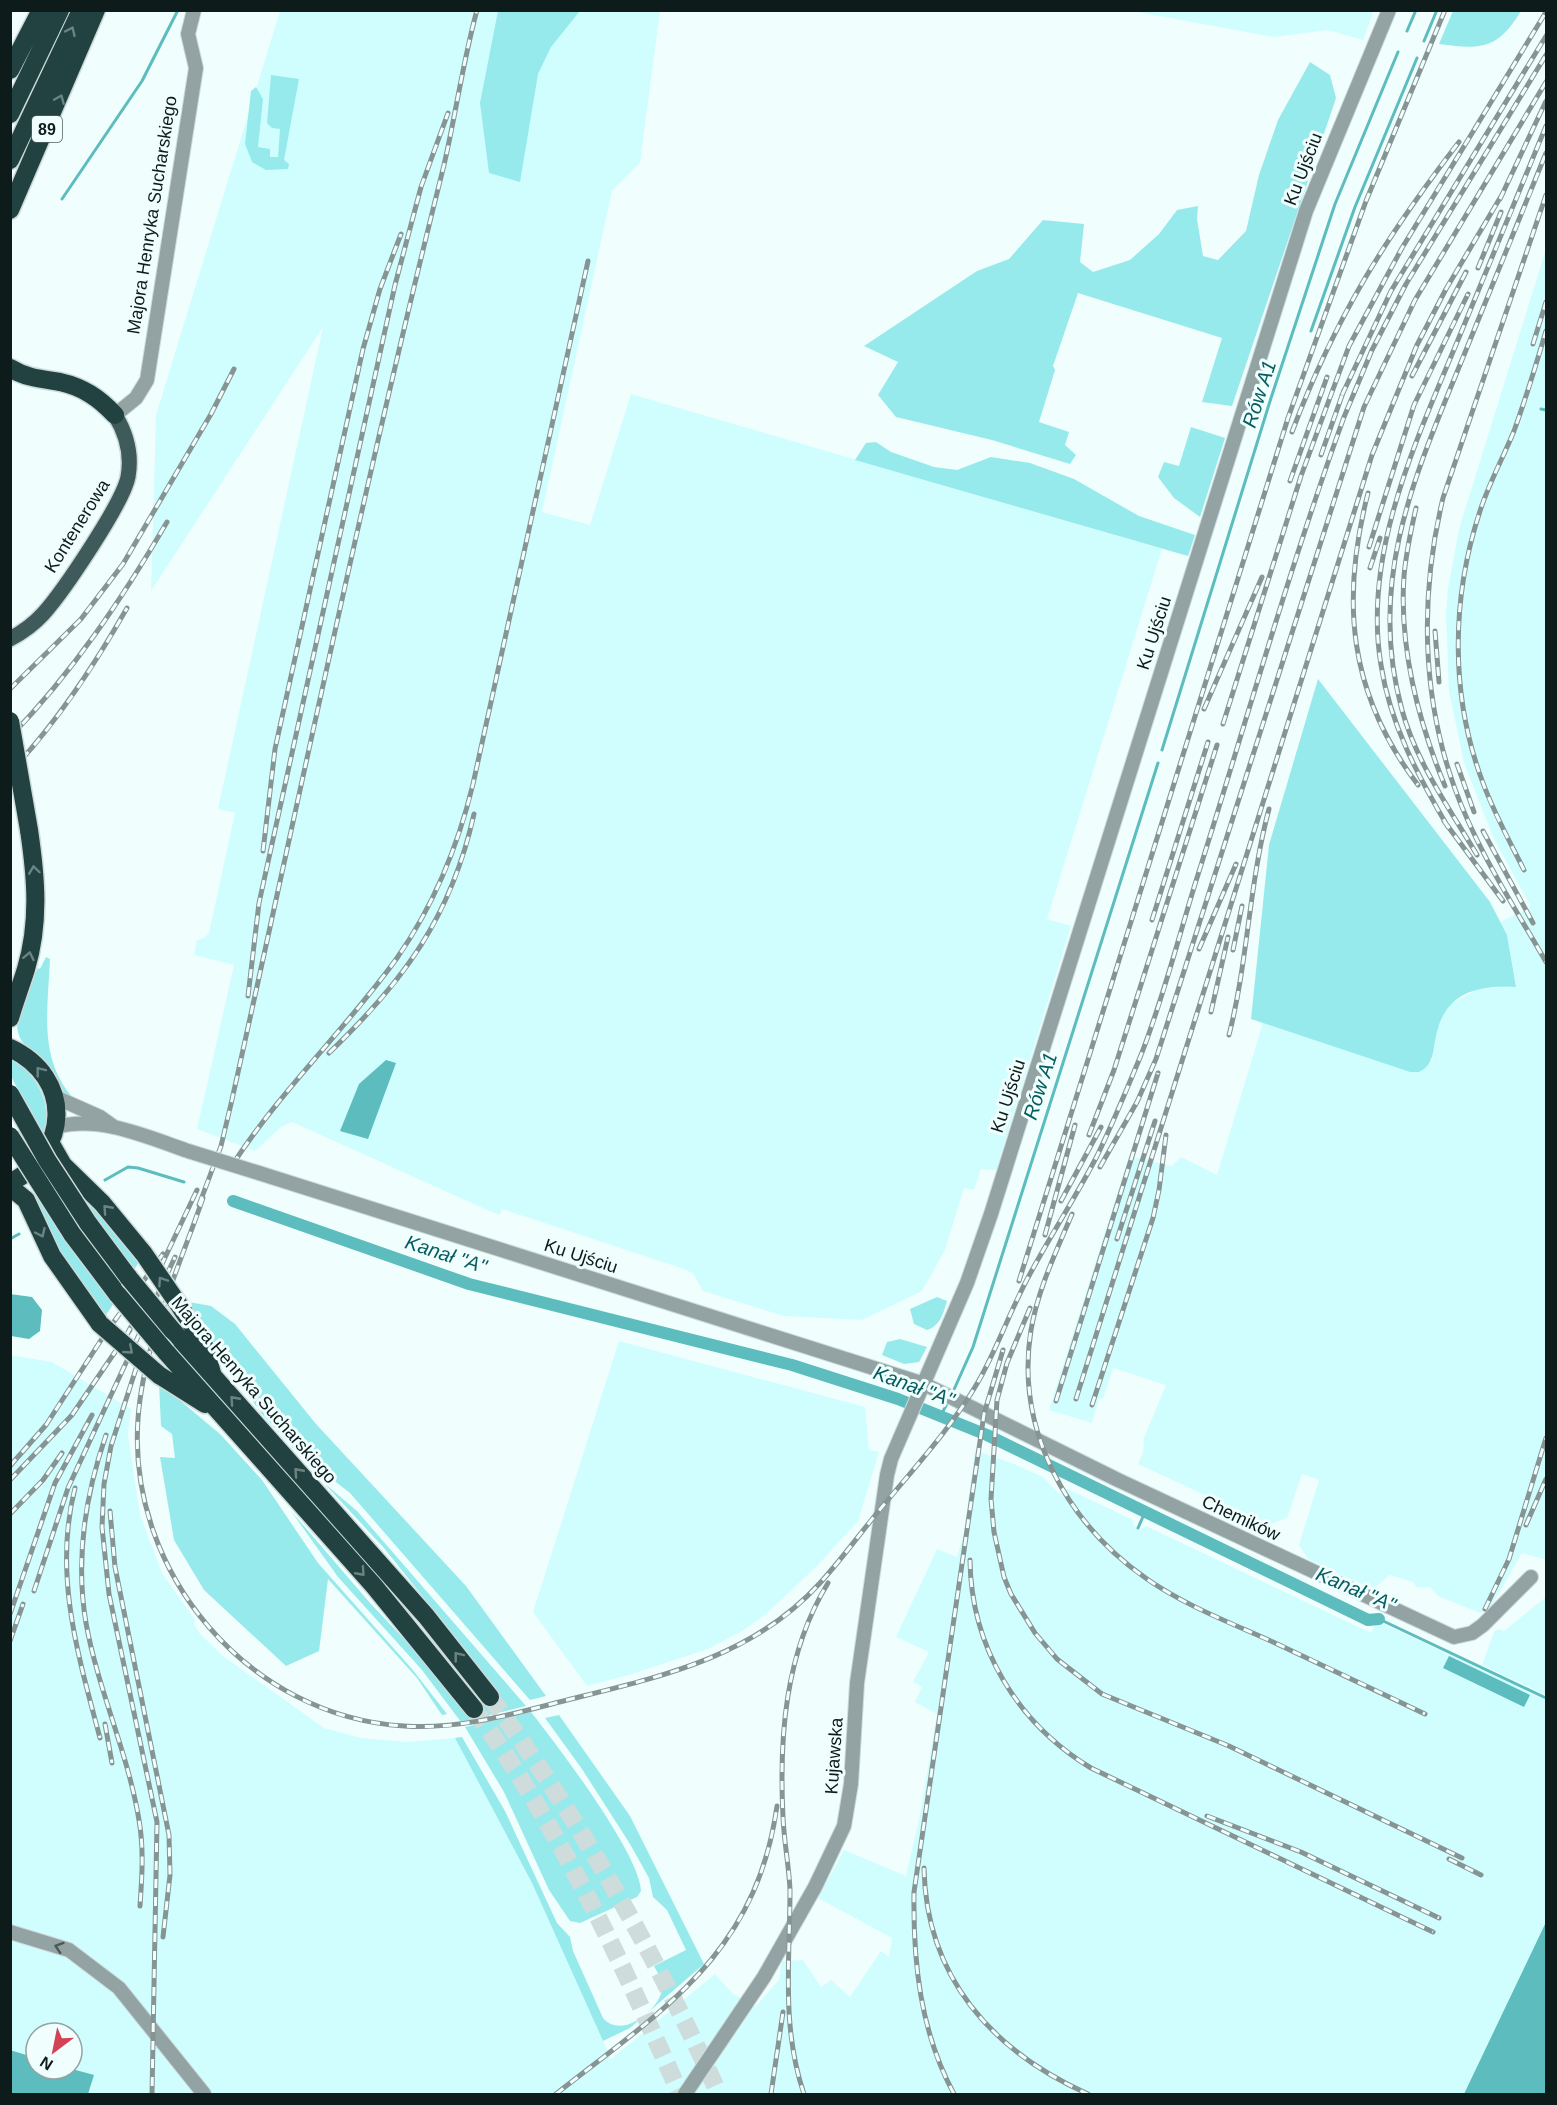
<svg xmlns="http://www.w3.org/2000/svg" width="1557" height="2105" font-family="Helvetica,sans-serif">
  <style>
    .built { fill: #d0feff }
    .green { fill: #96eaec }
    .water { fill: #5cbcbe }
    .lines { fill: none; stroke-linecap: round; stroke-linejoin: round }
    .stream { stroke: #5cbcbe; stroke-width: 3 }
    .canal { stroke: #5cbcbe; stroke-width: 12 }
    .highway-tunnel { stroke: #cedcdc; stroke-width: 18; stroke-dasharray: 18 9; stroke-linecap: butt }
    .minor-casing { stroke: #ccdada; stroke-width: 16 }
    .major-casing { stroke: #ccdada; stroke-width: 18 }
    .highway-casing { stroke: #ccdada; stroke-width: 21 }
    .minor { stroke: #93a2a2; stroke-width: 14 }
    .major { stroke: #3f5a5a; stroke-width: 15 }
    .highway { stroke: #224141; stroke-width: 18 }
    .rail-casing { stroke: #869494; stroke-width: 5 }
    .rail { stroke: #f0fefe; stroke-width: 3; stroke-dasharray: 9; stroke-linecap: butt }
    .minor-bridge-casing { stroke: #ccdada; stroke-width: 16; stroke-linecap: butt }
    .highway-bridge-casing { stroke: #ccdada; stroke-width: 21; stroke-linecap: butt }
    .minor-bridge { stroke: #93a2a2; stroke-width: 14 }
    .highway-bridge { stroke: #224141; stroke-width: 18 }
    .oneway { stroke: #6a8383 }
    .oneway2 { stroke: #4a5858 }
    .labels { text-anchor: middle; dominant-baseline: central; stroke-width: 6; stroke-linejoin: round; paint-order: stroke }
    .shield { fill: #f0fefe; stroke: #525f5f; stroke-width: 1.5 }
    .shield-label { font-size: 16px; font-weight: bold; fill: #0e1b1b }
    .street-label { font-size: 18px; fill: #0e1b1b; stroke: #f0fefe }
    .water-label { font-size: 20px; font-style: italic; fill: #065d5f; stroke: #f0fefe }
  </style>
  <rect width="100%" height="100%" fill="#f0fefe"/>
  <path class="built" d="M1374,10L1363,40L1328,30L1274,37L1132,11Z
    M280,11H660L640,163L612,191L542,512L590,525L631,394L1162,549L1047,919L1071,926L996,1170L981,1169L974,1190L964,1188L945,1250L922,1291L862,1320L784,1316L703,1291L693,1273L678,1267L502,1209L500,1215L485,1209L292,1122L281,1127L255,1151L197,1129L234,965L194,955L197,940L204,938L209,933L235,813L218,809L323,327L151,591L156,415Z
    M1546,249V1560L1522,1553L1489,1610L1480,1613L1438,1596L1430,1587H1416L1413,1582L1390,1575L1378,1585L1370,1588L1308,1559L1299,1545L1319,1480L1302,1474L1287,1518L1269,1525L1138,1464L1143,1452L1144,1438L1166,1385L1113,1368L1103,1399L1099,1398L1092,1423L1049,1410L1129,1156L1172,1166L1181,1157L1217,1175L1263,1023L1410,1072H1419L1432,1060L1436,1034L1444,1012L1451,1004L1478,989L1516,987L1507,935L1500,922L1530,908V905L1493,837L1464,763L1449,691L1446,614L1448,589L1459,529Z
    M619,1341L865,1407L869,1450L879,1452L858,1521L817,1566L767,1613L744,1630L708,1649L629,1675L587,1686L533,1612Z
    M10,1355L52,1362L131,1409L128,1435L140,1515L162,1573L195,1620L194,1624L200,1634L223,1656L324,1728L361,1738L407,1742L455,1738L532,1883L611,2059L715,1974L732,1993L755,2007L779,1980L782,1961L803,1960L821,1987L831,1980L850,1997L881,1951L889,1957L892,1938L818,1898L844,1850L906,1876L920,1815L937,1714L915,1702L922,1687L913,1682L929,1652L896,1637L937,1549L957,1557L964,1533L975,1450L1014,1464L1043,1477L1059,1494L1067,1489L1072,1491L1133,1520L1134,1526L1141,1529L1146,1526L1371,1633L1375,1625L1384,1624L1546,1700V1922L1464,2094H88L93,2076L72,2069V2033H36V2058L11,2050Z
    M1546,1597V1695L1482,1665L1494,1632L1498,1629L1504,1631Z"/>
  <path class="green" d="M498,11H580L551,47L538,74L520,182L489,173L480,103Z
    M1453,11V10L1521,11C1498,49 1482,50 1439,44Z
    M1310,62L1330,75L1336,98L1232,406L1202,402L1222,338L1078,293L1053,366L1055,370L1039,422L1069,432L1065,445L1076,455L1070,464L992,440L896,417L878,395L898,362L864,346L977,271L1009,259L1043,220L1084,224L1080,262L1093,272L1130,260L1159,234L1177,210L1198,206L1197,219L1203,256L1218,260L1246,231L1259,175L1278,120Z
    M271,75L299,79L284,160L289,164L288,169L266,170L252,162L245,144L251,91L256,87L263,99L258,147L270,149V157H278L280,129L272,128L267,123Z
    M1191,427L1225,438L1200,517L1174,498L1158,477L1164,462L1179,466Z
    M876,442L891,452L934,467L957,470L991,457L1030,463L1074,479L1139,516L1195,535L1188,556L855,460L866,443Z
    M1318,679L1490,902L1507,935L1516,987C1477,985 1445,992 1436,1036C1433,1050 1434,1065 1419,1072H1410L1251,1019L1269,845Z
    M46,957L50,959C48,1010 37,1062 77,1102C58,1092 59,1082 47,1067C41,1058 31,1052 24,1044C6,1022 28,989 38,968L40,969Z
    M11,1058C38,1075 54,1106 43,1138L11,1076Z
    M73,1188L86,1195L140,1260L134,1270Z
    M37,1197L114,1303L104,1318L74,1281L33,1203Z
    M937,1297L947,1301C943,1314 940,1326 927,1330L914,1324L910,1309Z
    M183,1301L211,1306L235,1324L316,1424L466,1586L546,1696L530,1700L350,1493L295,1450L261,1413Z
    M900,1339L927,1347L919,1362L904,1364L882,1355L887,1342Z
    M159,1383L220,1434L262,1480L318,1563L412,1669L447,1714L442,1715L417,1678L328,1579L319,1651L286,1666L204,1590L174,1540L160,1457L175,1458L172,1434L161,1426Z
    M323,1482L357,1511L526,1706L461,1722L422,1670L338,1577L291,1511L370,1603L421,1657L466,1714L498,1691L384,1548Z
    M531,1712C557,1745 640,1854 641,1891L637,1897L580,1923L570,1921L549,1890L504,1792L465,1727Z
    M559,1715L630,1816L704,1964L630,2028L603,2041L532,1883L455,1738L462,1737L505,1811L557,1923L570,1937L573,1951L603,2018C623,2041 662,2007 662,1988C662,1980 658,1973 654,1966L686,1950L667,1910L653,1897L649,1878L630,1844L582,1769L545,1718Z"/>
  <path class="water" d="M386,1060L396,1063L368,1139L340,1131L359,1084Z
    M10,1294L32,1297L42,1310L40,1331L29,1339L11,1336Z
    M1449,1656L1530,1695L1524,1707L1443,1668Z
    M1546,1922V2094H1464Z
    M10,2050L36,2058V2069H72L94,2075L88,2094H11Z"/>
  <g class="lines">
    <path class="stream" d="M1407,31L1416,10
      M1424,41L1437,10
      M62,199L142,81L178,10
      M1311,331L1355,207L1417,58
      M1541,409L1546,410
      M1162,750L1271,398L1335,204L1398,52
      M105,1180L128,1167L138,1168L184,1182
      M10,1239L19,1234
      M952,1394L973,1347L1158,763
      M941,1415L949,1400
      M1138,1528L1145,1512
      M1379,1619L1546,1698"/>
    <path class="canal" d="M233,1201L469,1284L792,1365L898,1399L987,1435L1368,1620L1379,1619"/>
    <path class="highway-tunnel" d="M490,1697C581,1821 655,1954 719,2094
      M474,1709C560,1828 621,1960 680,2094"/>
    <defs>
      <path id="minor" d="M115,415L136,398L147,380L196,68L188,34L194,10
        M55,1097L100,1117L114,1127
        M57,1127C99,1115 147,1137 188,1151
        M259,1173L924,1384L1118,1480L1454,1637L1472,1633L1483,1625L1531,1577
        M10,1932L69,1950L119,1988L204,2094
        M685,2094L764,1977L815,1887L844,1826L851,1784L857,1683L887,1475L891,1459L967,1283L991,1214L1306,211L1389,10"/>
      <path id="major" d="M10,639C23,632 34,624 43,614C63,592 123,503 128,477C132,455 126,433 115,415"/>
      <path id="highway" d="M10,70L41,10
        M10,114L60,10
        M10,160L81,10
        M10,210L96,10
        M10,368C26,378 42,379 60,382C83,387 99,398 115,415
        M10,1018C15,1001 21,985 26,969C40,922 36,877 29,830
        M10,1048C74,1078 70,1152 10,1183
        M51,1144L63,1165L102,1203L144,1254
        M10,1187L26,1200L52,1256L100,1324
        M88,1223L129,1278
        M72,1234L118,1295
        M181,1308L203,1342L212,1373
        M173,1331L426,1616L490,1697
        M166,1352L374,1586L474,1709
        M159,1375L205,1404"/>
    </defs>
    <use href="#minor" class="minor-casing"/>
    <use href="#major" class="major-casing"/>
    <use href="#highway" class="highway-casing"/>
    <use href="#minor" class="minor"/>
    <use href="#major" class="major"/>
    <use href="#highway" class="highway"/>
    <defs>
      <path id="rail" d="M1546,195L1443,498C1420,594 1421,695 1455,789C1477,850 1514,906 1546,962
        M1500,199L1546,101
        M1478,268L1501,212
        M1533,344L1546,302
        M1412,376L1466,272
        M1342,395L1391,291L1546,36
        M1292,432C1335,318 1385,238 1459,142
        M1321,455L1344,390
        M1290,481L1327,377
        M1368,493C1340,602 1349,694 1418,785
        M1416,508C1411,530 1406,553 1404,576C1399,646 1418,721 1445,786
        M1369,547L1414,405L1468,294
        M1370,568L1380,538
        M1435,631L1439,682
        M10,689L81,619L123,564L211,414L234,369
        M1204,709L1262,577
        M1223,724L1301,476L1349,346L1402,248L1546,12
        M10,737C73,672 122,599 167,522
        M1457,764L1474,812
        M10,772C57,723 94,666 127,608
        M1444,821L1503,901
        M1448,827C1418,776 1390,724 1381,665C1362,552 1418,437 1460,335C1489,265 1518,195 1546,126
        M1483,831L1533,923
        M263,851L275,749L363,349L380,289L401,234
        M1477,855C1450,809 1416,762 1402,710C1366,580 1416,473 1464,355C1491,288 1519,221 1546,153
        M1524,870C1510,842 1494,813 1483,783C1450,696 1451,599 1480,511C1489,483 1503,458 1514,431C1526,398 1536,365 1546,331
        M1152,920L1208,742
        M1199,949L1236,864
        M1233,950L1242,906
        M248,996L259,903L395,285L421,187L448,113
        M1211,1012L1228,937
        M1229,1035C1248,961 1249,883 1269,809
        M329,1053C404,981 451,917 474,814
        M1089,1135L1114,1070L1217,745
        M233,1164C281,1090 346,1029 397,958C434,905 458,846 473,784L588,261
        M1100,1167L1137,1102L1156,1059L1364,407L1415,300L1546,82
        M203,1198C179,1268 143,1345 138,1419C127,1573 249,1717 404,1726C461,1730 516,1713 571,1699C664,1676 754,1656 820,1583C842,1559 861,1532 882,1507C915,1467 952,1427 978,1382C998,1347 1011,1308 1031,1272C1052,1233 1077,1195 1097,1156C1113,1123 1127,1089 1141,1055C1163,999 1178,939 1196,881C1245,726 1289,569 1344,417L1372,350L1406,284L1546,55
        M1061,1201L1101,1127
        M199,1205L221,1146L231,1104C301,790 366,476 444,165C456,113 463,61 477,10
        M1072,1214C1056,1252 1038,1289 1031,1330C1015,1429 1066,1523 1147,1579C1186,1606 1231,1623 1273,1642C1324,1666 1375,1690 1425,1714
        M1045,1235L1075,1125
        M1117,1239L1155,1121
        M161,1266L197,1190
        M1019,1281L1288,418L1366,201L1445,10
        M1030,1308L1007,1363L997,1400L991,1499L994,1532L1004,1577L1011,1594L1035,1633L1057,1659L1102,1694L1229,1746L1462,1858
        M126,1336L139,1312
        M142,1350L111,1446L104,1484L102,1527L109,1594L157,1822L152,2094
        M1076,1399L1372,455L1417,345L1446,289L1503,193
        M1056,1401L1158,1073
        M1092,1405L1153,1218L1159,1190L1166,1135
        M106,1435C85,1496 75,1558 86,1623C98,1690 128,1753 139,1820C144,1849 142,1877 140,1906
        M10,1466L46,1425L105,1334L163,1254
        M10,1480L72,1415L130,1330
        M75,1488C53,1574 78,1655 100,1738
        M110,1511L115,1567L169,1835L170,1875L163,1937
        M10,1514L43,1480L62,1453
        M1526,1525L1546,1479
        M970,1560C971,1647 1017,1723 1091,1768L1433,1932
        M34,1591L68,1488L175,1257
        M1485,1609L1509,1559L1546,1438
        M10,1614L55,1483L92,1415
        M10,1641L23,1604
        M105,1724L112,1763
        M1207,1816L1301,1852L1439,1918
        M1449,1859L1481,1875
        M924,1868C926,1977 992,2051 1088,2094
        M556,2094C664,2009 756,1954 777,1806
        M771,2094L783,2012
        M804,2094C781,2027 790,1959 790,1890C789,1866 784,1842 783,1817C779,1737 785,1653 828,1583
        M954,2094C920,2031 913,1962 914,1892L984,1414L1003,1350"/>
    </defs>
    <use href="#rail" class="rail-casing"/>
    <use href="#rail" class="rail"/>
    <defs>
      <path id="minor-bridge" d="M188,1151L259,1173"/>
      <path id="highway-bridge" d="M10,721L29,830
        M10,1094L47,1160L88,1223
        M10,1136L72,1234
        M144,1254L181,1308
        M129,1278L173,1331
        M118,1295L166,1352
        M100,1324L159,1375"/>
    </defs>
    <use href="#minor-bridge" class="minor-bridge-casing"/>
    <use href="#highway-bridge" class="highway-bridge-casing"/>
    <use href="#minor-bridge" class="minor-bridge"/>
    <use href="#highway-bridge" class="highway-bridge"/>
  </g>
  <defs><path id="oneway-chevron" d="M-2-3.5L2.5 0L-2 3.5" fill="none" stroke-width="1.6" stroke-linecap="round" stroke-linejoin="round" transform="scale(1.5)"/></defs>
  <g class="oneway">
    <use href="#oneway-chevron" transform="translate(71 31) rotate(-65)"/>
    <use href="#oneway-chevron" transform="translate(60 99) rotate(-67)"/>
    <use href="#oneway-chevron" transform="translate(34 870) rotate(-98)"/>
    <use href="#oneway-chevron" transform="translate(29 956) rotate(-78)"/>
    <use href="#oneway-chevron" transform="translate(40 1071) rotate(-128)"/>
    <use href="#oneway-chevron" transform="translate(107 1209) rotate(-132)"/>
    <use href="#oneway-chevron" transform="translate(41 1233) rotate(65)"/>
    <use href="#oneway-chevron" transform="translate(162 1281) rotate(-124)"/>
    <use href="#oneway-chevron" transform="translate(129 1350) rotate(41)"/>
    <use href="#oneway-chevron" transform="translate(234 1400) rotate(-132)"/>
    <use href="#oneway-chevron" transform="translate(298 1472) rotate(-132)"/>
    <use href="#oneway-chevron" transform="translate(361 1572) rotate(48)"/>
    <use href="#oneway-chevron" transform="translate(458 1656) rotate(-128)"/>
  </g>
  <use class="oneway2" href="#oneway-chevron" transform="translate(59 1947) rotate(-162)"/>
  <g class="labels">
    <rect class="shield" x="32" y="116" width="30" height="26" rx="4.5"/>
    <g class="shield-label">
      <text x="47" y="129">89</text>
    </g>
    <g class="street-label">
      <text transform="translate(1303 169) rotate(-69)">Ku Ujściu</text>
      <text transform="translate(152 215) rotate(-81)">Majora Henryka Sucharskiego</text>
      <text transform="translate(77 526) rotate(-58)">Kontenerowa</text>
      <text transform="translate(1154 633) rotate(-72)">Ku Ujściu</text>
      <text transform="translate(1008 1096) rotate(-72)">Ku Ujściu</text>
      <text transform="translate(581 1256) rotate(18)">Ku Ujściu</text>
      <text transform="translate(254 1390) rotate(49)">Majora Henryka Sucharskiego</text>
      <text transform="translate(1241 1518) rotate(25)">Chemików</text>
      <text transform="translate(834 1756) rotate(-86)">Kujawska</text>
    </g>
    <g class="water-label">
      <text transform="translate(1259 394) rotate(-72)">Rów A1</text>
      <text transform="translate(1040 1086) rotate(-72)">Rów A1</text>
      <text transform="translate(446 1254) rotate(18)">Kanał "A"</text>
      <text transform="translate(914 1386) rotate(20)">Kanał "A"</text>
      <text transform="translate(1356 1589) rotate(23)">Kanał "A"</text>
    </g>
  </g>
  <rect width="1557" height="2105" fill="none" stroke="#0e1b1b" stroke-width="24"/>
  <g transform="translate(54 2051) rotate(212)"><circle r="28" fill="#f0fefe" stroke="#96a3a3" stroke-width="1.5"/>
  <path d="M0-4.5L10 22L0 15L-10 22Z" fill="#d44355"/>
  <text y="-9" font-size="16" font-weight="bold" text-anchor="middle" fill="#0e1b1b">N</text>
  </g>
</svg>
